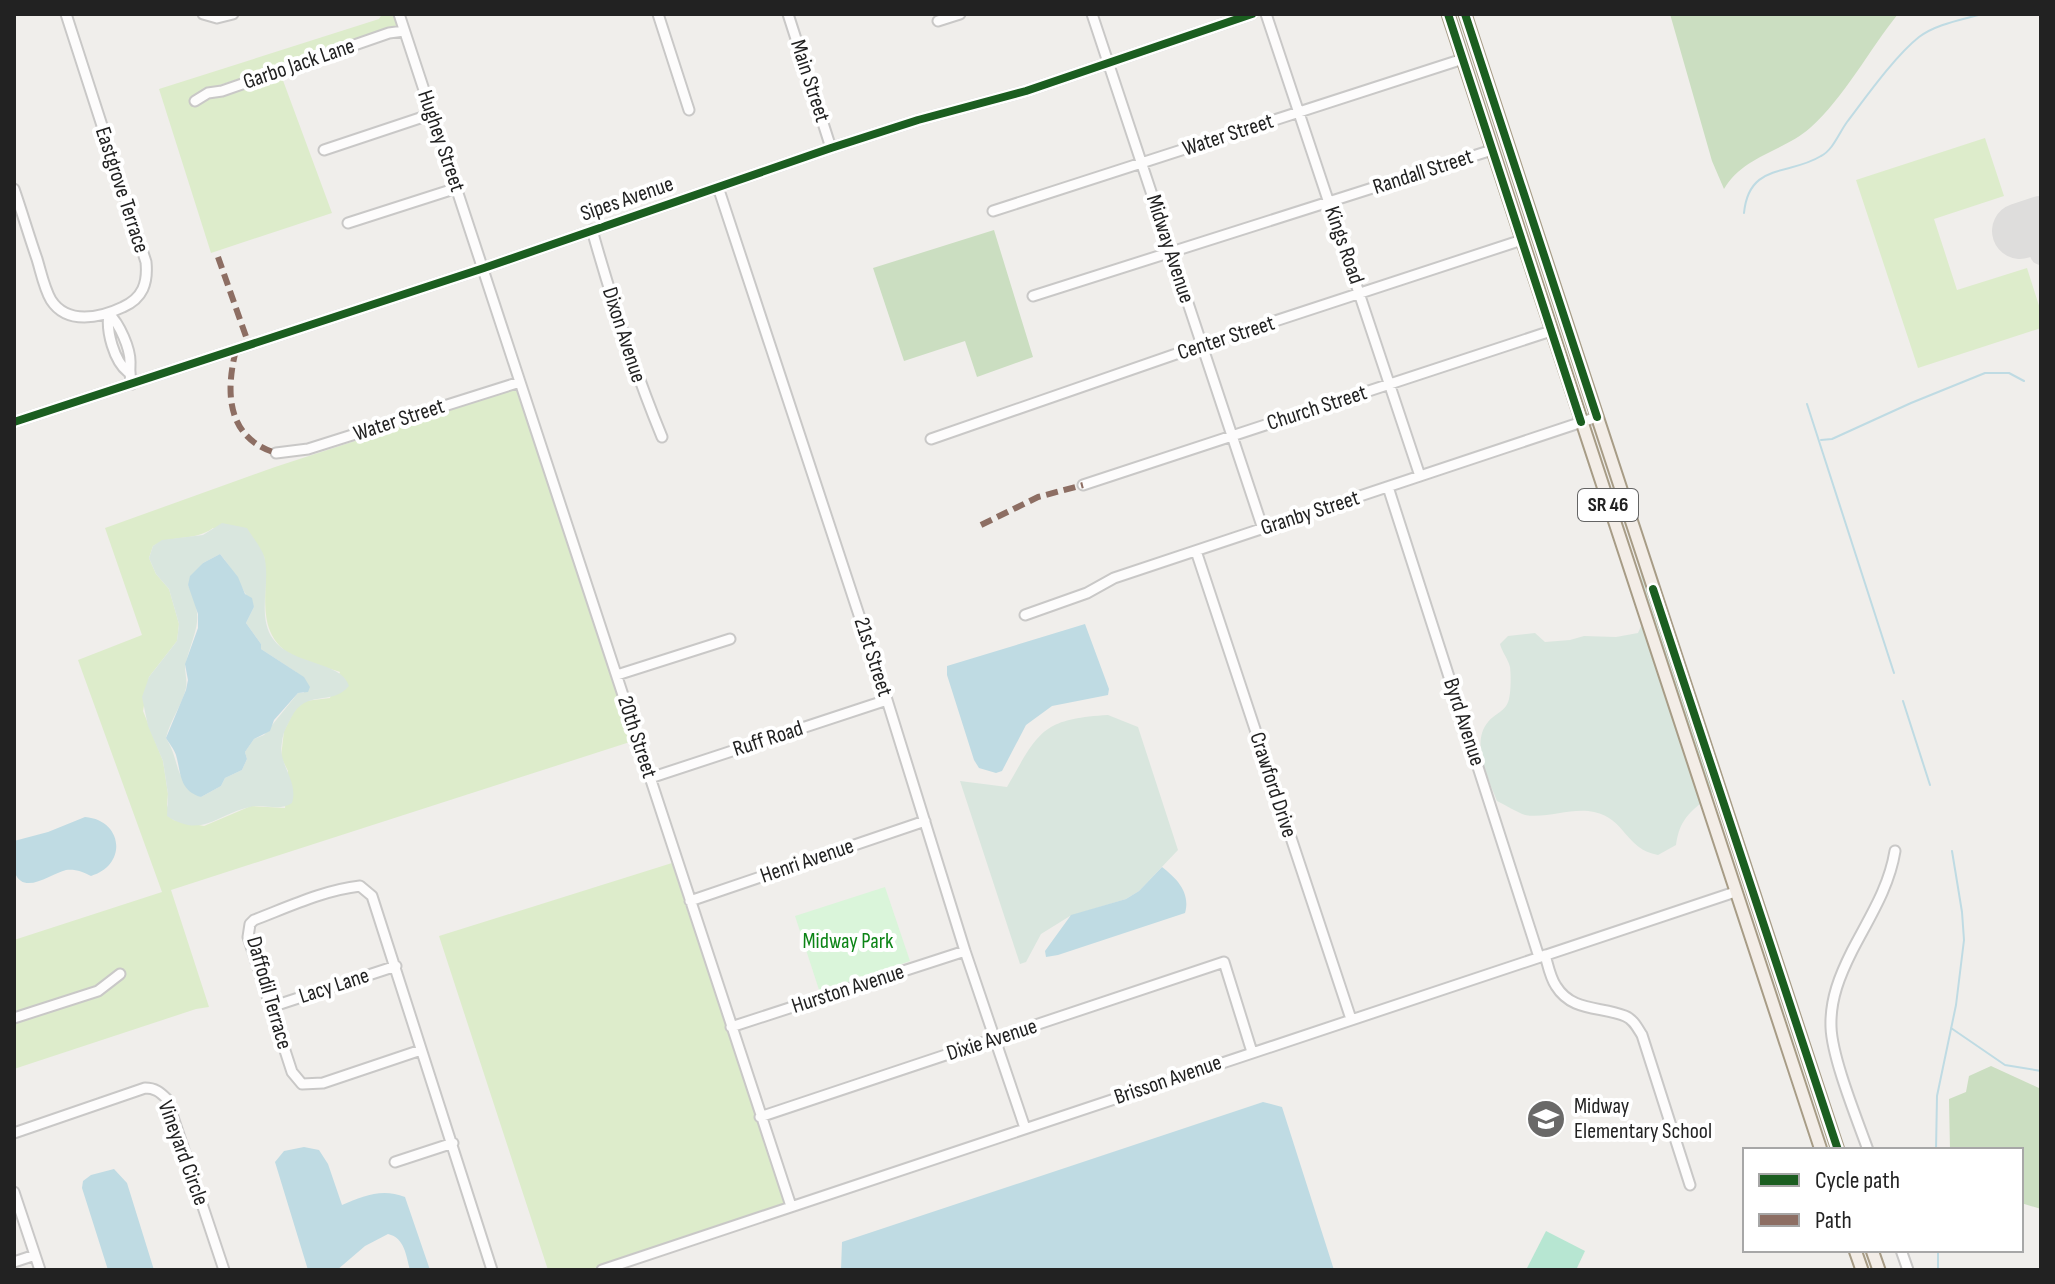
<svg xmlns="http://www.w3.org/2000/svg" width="2055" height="1284" font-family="'Sofia Sans Condensed',sans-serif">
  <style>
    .grass { fill: #ddeccb; fill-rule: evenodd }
    .forest { fill: #cbdec1 }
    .wetland { fill: #d9e6de; fill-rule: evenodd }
    .park { fill: #daf5da }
    .pitch { fill: #b7e6d2 }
    .water { fill: #bfdbe3 }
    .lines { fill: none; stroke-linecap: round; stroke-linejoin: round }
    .stream { stroke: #bfdbe3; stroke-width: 2 }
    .taxiway { stroke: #dedddc; stroke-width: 22 }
    .runway { stroke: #dedddc; stroke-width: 56 }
    .minor-casing { stroke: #c9c8c7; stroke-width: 13 }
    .major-casing { stroke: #a79c86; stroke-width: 15 }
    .minor { stroke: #fdfcfc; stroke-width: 9 }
    .major { stroke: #f3ede7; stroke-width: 11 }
    .quiet { stroke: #8d6e63; stroke-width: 6; stroke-dasharray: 12 6; stroke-linecap: butt }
    .cycleway-casing { stroke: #fff; stroke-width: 13 }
    .cycleway { stroke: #1b5e20; stroke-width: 8 }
    .labels { text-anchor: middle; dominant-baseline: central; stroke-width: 8; stroke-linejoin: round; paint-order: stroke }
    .shield { fill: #fff; stroke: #646464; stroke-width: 2 }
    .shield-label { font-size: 20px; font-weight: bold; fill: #222 }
    .street-label { font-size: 22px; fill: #222; stroke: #fff }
    .park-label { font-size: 22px; fill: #0c8416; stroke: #fff }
    .poi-label { font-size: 22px; fill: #222; stroke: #fff; text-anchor: start }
  </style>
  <rect width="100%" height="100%" fill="#f0eeeb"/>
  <path class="grass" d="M382,14H394L398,28L207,89L189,100L194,107L209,97L281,75L332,213L211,253L159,89L379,19Z
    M1985,138L2004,196L1934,219L1957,290L2027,268L2041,312V328L1918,368L1856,180Z
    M518,388L633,741L171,890L209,1007L196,1009L14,1069V1023L99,995L126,974L121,968L96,987L14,1014V940L162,892L78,660L142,635L105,528L275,467ZM213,528L264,556C270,596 252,635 297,658C311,665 326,667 340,672L330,698L305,701L296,707L284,731L281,757L288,771L285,808L251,806L204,826L173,820L167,805L168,794L163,761L143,711L149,677L177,641L179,624L169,589L156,574L149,558L153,546C172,534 194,542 213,528Z
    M672,863L785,1203L589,1270H548L439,936Z"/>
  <path class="forest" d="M1670,14H1898C1869,50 1844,98 1810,128C1784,151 1743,156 1724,189L1712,161Z
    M994,230L1033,357L977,377L965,341L904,361L873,268Z
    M1991,1066L2041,1089V1209L2021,1203V1150H1950L1949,1099L1966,1092L1969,1076Z"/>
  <path class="wetland" d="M222,523L247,528C253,538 263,549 265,560C270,586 257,616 273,639C291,665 342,661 349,686C331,707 306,688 291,718C287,726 283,732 282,742C277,764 299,780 292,803C279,812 264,803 250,807C217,814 202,839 167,816L168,794L163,761L148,726L142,697L149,677L177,641L179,624L169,589L156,574L149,558L153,546L162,540L203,535ZM220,554C235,571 241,589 254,607L246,623L261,644V649L296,672L304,693H298L264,735L254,739L245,752L247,759L242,770L225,778L221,786L201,797C171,775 182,765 166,738C170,721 180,708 185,692C189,679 183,672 186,662C195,628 205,620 188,585L203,563Z
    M1639,562L1714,791L1709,796L1645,602Z
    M1642,624L1701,803C1685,816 1679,825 1676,845L1658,855C1625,849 1626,819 1594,812C1572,807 1547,819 1525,815C1516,812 1506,805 1497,801C1489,780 1470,743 1488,722C1495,713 1506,712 1509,699C1511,691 1511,674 1510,667C1508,659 1502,652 1500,644L1508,636L1535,633L1545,642L1570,640L1584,636L1616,637L1638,633Z
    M1108,715L1138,727L1178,850L1139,891L1126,899L1070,916L1041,934L1026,962L1020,964L960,781L1007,787C1039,731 1042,719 1108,715Z"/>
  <path class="park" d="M885,887L910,961L820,993L795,916Z"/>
  <path class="pitch" d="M1546,1231L1585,1251L1576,1270H1526Z"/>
  <path class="water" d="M220,554L238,577L245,594L252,598L254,607L246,623L261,644V649L304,677L310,687L308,692L298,693L274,720L270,731L254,739L245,752L247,759L242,770L225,778L221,786L201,797C179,791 181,772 176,755C174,749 169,743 166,738L186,690L188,680L185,664L198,628V614L188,585L190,576L203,563Z
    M1085,624L1109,689L1108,695L1052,706L1026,725L1002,771L996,773L979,768L974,760L947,675V666Z
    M85,817C123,820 128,865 91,876C83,872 76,869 66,870C52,873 24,896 15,873C11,865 14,849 14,841L48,832Z
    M1162,867C1176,878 1191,892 1185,913L1058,955L1046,957L1045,951L1071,915L1126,899L1139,891Z
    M1263,1102L1282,1107L1334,1270H841L842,1242Z
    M304,1147L319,1150L328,1164L342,1205C363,1196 382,1188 405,1197L430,1270H410C406,1256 405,1238 388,1234L365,1246L337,1270H308L275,1162L284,1151Z
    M114,1169L127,1183L154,1270H108L82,1188L83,1181L91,1175Z"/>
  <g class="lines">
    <path class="stream" d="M1744,213C1749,162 1789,176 1821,156C1833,150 1839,133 1847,122C1866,97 1895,56 1919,37C1936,24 1961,20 1982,14
      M1807,404L1894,673
      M1821,440L1832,439L1911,403L1985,373H2009L2024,381
      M1903,701L1930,785
      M1951,1028L2005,1065L2041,1071
      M1936,1150L1937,1096L1956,1005L1964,940L1962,912L1952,851
      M1938,1250V1270"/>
    <path class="taxiway" d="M2032,227L2041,254"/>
    <path class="runway" d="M2020,231L2041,224"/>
    <defs>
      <path id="minor" d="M203,14L217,18L233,14
        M399,14L791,1206
        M658,14L689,110
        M788,14L831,148
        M1092,14L1263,529
        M1266,14L1420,476
        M938,21L960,14
        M195,101L208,93L222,91L389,33L404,31
        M324,150L432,114
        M718,187L887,700L965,951L1025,1128
        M14,189C22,212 29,236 37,259C41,272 44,288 51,300C67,325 100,318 123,307C143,298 148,283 146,262L66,14
        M993,211L1463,59
        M348,223L457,188
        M592,230C612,301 634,369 662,437
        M1033,296L1492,150
        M109,314C119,323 131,349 130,364C130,372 129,375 132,384
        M109,314C106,331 114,361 128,372
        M14,422L484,268L831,148L918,120L1026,91L1252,14
        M931,439L1202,345L1522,240
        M276,453L308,449L520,382
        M1083,485L1551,331
        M1388,487L1539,957
        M1196,551L1351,1019
        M1025,615L1087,593L1114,578L1597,417
        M617,675L730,639
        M650,778L887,700
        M690,901L925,821
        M1545,955C1548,965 1550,977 1556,986C1572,1012 1600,1006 1625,1016C1633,1019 1637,1027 1642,1035L1690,1185
        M271,1007L396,966
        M14,1018L98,991L120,974
        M731,1027L965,951
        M421,1050L323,1083L302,1084L292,1072L248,937L250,924L254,920C288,907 324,890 360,886L372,896L492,1270
        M760,1117L1224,962L1252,1052
        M14,1133L145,1088C155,1088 160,1092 167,1099L224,1270
        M1868,1150C1857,1119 1832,1058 1831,1027C1830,999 1840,975 1852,951C1869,918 1889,888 1895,851
        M395,1162L453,1143
        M14,1192L40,1270
        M1901,1250L1908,1270
        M14,1262L35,1255
        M602,1270L1735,892"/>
      <path id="major" d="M1448,14L1821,1150
        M1465,14L1838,1150
        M1855,1250L1862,1270
        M1872,1250L1879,1270"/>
    </defs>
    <use href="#minor" class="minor-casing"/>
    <use href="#major" class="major-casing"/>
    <use href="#minor" class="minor"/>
    <use href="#major" class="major"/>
    <path class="quiet" d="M218,257L249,345
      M236,350C225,393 227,438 276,453
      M981,525L1038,497L1083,485"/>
    <defs>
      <path id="cycleway" d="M1448,14L1581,422
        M1465,14L1597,417
        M14,422L484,268L831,148L918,120L1026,91L1252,14
        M1653,589L1838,1150"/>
    </defs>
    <use href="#cycleway" class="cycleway-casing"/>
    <use href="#cycleway" class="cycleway"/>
  </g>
  <defs>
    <symbol id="school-disc" viewBox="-11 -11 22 22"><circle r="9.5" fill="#6a6968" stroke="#fff"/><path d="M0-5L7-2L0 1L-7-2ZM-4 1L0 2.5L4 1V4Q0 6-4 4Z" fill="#fff"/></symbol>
  </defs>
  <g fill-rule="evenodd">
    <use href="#school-disc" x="1524" y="1097" width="44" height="44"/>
  </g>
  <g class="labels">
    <rect class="shield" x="1578" y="489" width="60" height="32" rx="6"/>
    <g class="shield-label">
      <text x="1608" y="505">SR 46</text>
    </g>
    <g class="street-label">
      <text transform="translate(299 64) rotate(-19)">Garbo Jack Lane</text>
      <text transform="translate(810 81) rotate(72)">Main Street</text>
      <text transform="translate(1228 135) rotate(-18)">Water Street</text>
      <text transform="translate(441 141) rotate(71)">Hughey Street</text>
      <text transform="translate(1423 172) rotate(-18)">Randall Street</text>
      <text transform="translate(122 190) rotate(72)">Eastgrove Terrace</text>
      <text transform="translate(627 199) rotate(-19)">Sipes Avenue</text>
      <text transform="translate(1344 245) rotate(71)">Kings Road</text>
      <text transform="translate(1170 249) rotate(72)">Midway Avenue</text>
      <text transform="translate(624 335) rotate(72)">Dixon Avenue</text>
      <text transform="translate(1226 338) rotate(-18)">Center Street</text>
      <text transform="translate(1317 408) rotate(-18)">Church Street</text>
      <text transform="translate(399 420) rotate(-18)">Water Street</text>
      <text transform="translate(1310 513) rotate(-18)">Granby Street</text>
      <text transform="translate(873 657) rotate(72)">21st Street</text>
      <text transform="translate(1464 722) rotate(72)">Byrd Avenue</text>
      <text transform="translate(637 737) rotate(72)">20th Street</text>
      <text transform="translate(768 739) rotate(-18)">Ruff Road</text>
      <text transform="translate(1273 785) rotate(72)">Crawford Drive</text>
      <text transform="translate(807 861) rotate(-19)">Henri Avenue</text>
      <text transform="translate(334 986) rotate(-18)">Lacy Lane</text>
      <text transform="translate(848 989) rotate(-18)">Hurston Avenue</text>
      <text transform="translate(269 993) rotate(74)">Daffodil Terrace</text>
      <text transform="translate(992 1040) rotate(-18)">Dixie Avenue</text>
      <text transform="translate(1168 1080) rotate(-19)">Brisson Avenue</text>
      <text transform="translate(183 1153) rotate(70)">Vineyard Circle</text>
    </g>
    <g class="park-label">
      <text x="848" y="941">Midway Park</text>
    </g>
    <g class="poi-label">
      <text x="1574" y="1106">Midway<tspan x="1574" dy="25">Elementary School</tspan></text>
    </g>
  </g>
  <rect width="2055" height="1284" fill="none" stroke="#222222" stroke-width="32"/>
  <rect x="1743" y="1148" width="280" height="104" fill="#ffffff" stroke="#a7a7a7" stroke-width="2"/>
  <rect x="1759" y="1174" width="40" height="12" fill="#1b5e20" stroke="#a7a7a7" stroke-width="2"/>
  <text x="1815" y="1188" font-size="24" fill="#222222">Cycle path</text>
  <rect x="1759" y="1214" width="40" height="12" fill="#8d6e63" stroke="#a7a7a7" stroke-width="2"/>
  <text x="1815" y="1228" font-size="24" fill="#222222">Path</text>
</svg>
